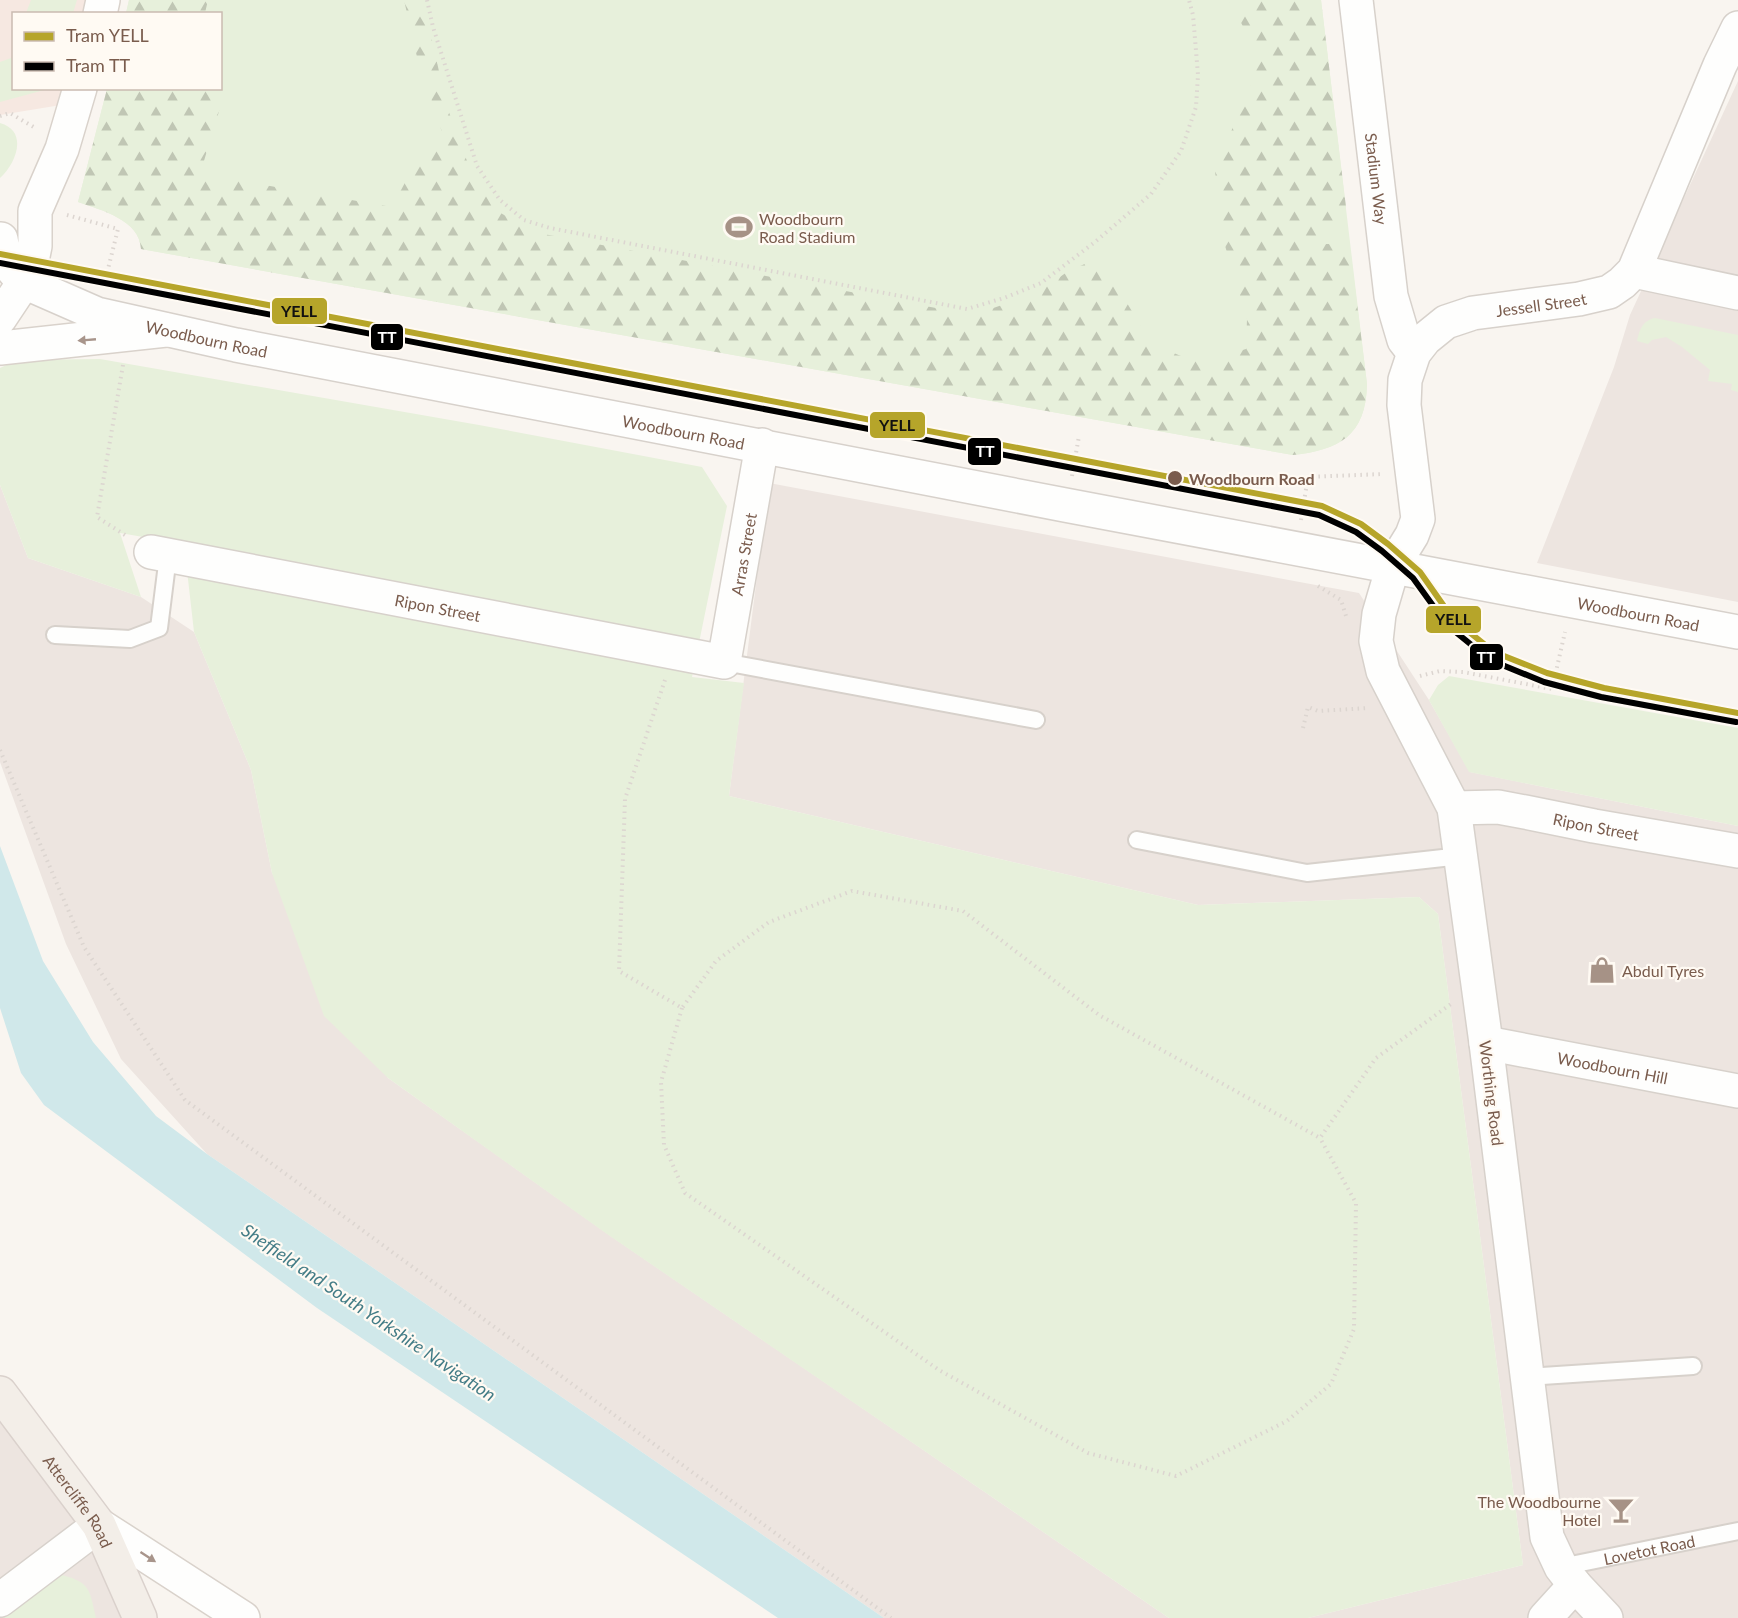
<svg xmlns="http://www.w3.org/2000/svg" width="1738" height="1618" font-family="Lato,sans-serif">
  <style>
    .commercial { fill: #f6e8e1 }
    .industrial { fill: #ede5e0 }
    .green { fill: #e7f0db }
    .forest { fill: url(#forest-firs) }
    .water { fill: #d0e8ea }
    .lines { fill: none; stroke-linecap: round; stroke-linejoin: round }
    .service-casing { stroke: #d7d1cb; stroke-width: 20 }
    .minor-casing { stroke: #d7d1cb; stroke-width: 36 }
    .tertiary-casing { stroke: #d7d1cb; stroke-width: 36 }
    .secondary-casing { stroke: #d9d2cb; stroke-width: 36 }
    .primary-casing { stroke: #dad1cc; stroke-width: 36 }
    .path { stroke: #dcd5d0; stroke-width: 4; stroke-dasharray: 1.5 4.5; stroke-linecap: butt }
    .service { stroke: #fefefd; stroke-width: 16 }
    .minor { stroke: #fefefd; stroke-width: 33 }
    .tertiary { stroke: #fefefd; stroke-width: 33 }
    .secondary { stroke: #fefefd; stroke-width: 33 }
    .primary { stroke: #f3eee8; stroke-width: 33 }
    .tram-1-casing { stroke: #fffaf3; stroke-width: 10 }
    .tram-2-casing { stroke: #fffaf3; stroke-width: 10 }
    .tram-1 { stroke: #b6a52a; stroke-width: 6 }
    .tram-2 { stroke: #000; stroke-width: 6 }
    .oneway { fill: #a8958b }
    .stop-dot { fill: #7a5c4d; stroke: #fffaf3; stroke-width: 2 }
    .labels { text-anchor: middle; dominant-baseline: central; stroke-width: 4.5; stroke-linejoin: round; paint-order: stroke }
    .street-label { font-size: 16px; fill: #7a5c4d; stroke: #fffaf3 }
    .poi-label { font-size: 16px; fill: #7a5c4d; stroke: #fffaf3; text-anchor: start }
    .stop-label { font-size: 16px; font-weight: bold; fill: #7a5c4d; stroke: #fffaf3; text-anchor: start }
    .water-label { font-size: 18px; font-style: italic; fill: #437c86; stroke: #fffaf3 }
    .line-badge { stroke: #fffaf3; stroke-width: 2 }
    .badge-label { font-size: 16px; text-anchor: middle; font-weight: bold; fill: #fff }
    .pale-badge-label { font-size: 16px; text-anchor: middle; font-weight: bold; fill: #111 }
  </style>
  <defs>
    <pattern id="forest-firs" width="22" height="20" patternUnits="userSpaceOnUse" patternTransform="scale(1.5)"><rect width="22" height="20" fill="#e7f0db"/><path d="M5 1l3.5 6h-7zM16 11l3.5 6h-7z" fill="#c0c6b4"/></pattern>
  </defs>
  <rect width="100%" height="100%" fill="#f9f5f0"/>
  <path class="commercial" d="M0,0H87L84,13L14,14V88L65,89L61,105L0,115Z"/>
  <path class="industrial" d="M1738,81V602L1537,563L1614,367L1630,315Z
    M769,483L1359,593L1429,700L1470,772L1738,826V1618H1308L1523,1565L1438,914L1419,897L1198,905L729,796Z
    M0,485L28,558L141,597L194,632L251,770L272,873L388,1078L612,1237L1169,1618H884L207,1154L121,1059L66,944L0,762Z
    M0,1412L77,1508L129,1618H0Z"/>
  <path class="green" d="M31,0H77L73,13H26Z
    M129,0H1321L1367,384C1366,436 1339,450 1293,455L141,249C140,220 101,210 78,202L107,89L220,88V14L126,13Z
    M13,52L14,88L48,89L0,102V62L11,58Z
    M0,123C29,131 16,164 0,178Z
    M1655,318L1738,335V392L1731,390L1732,384L1708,381L1710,370L1682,347L1666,337L1652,340L1648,344L1637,341C1640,329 1642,321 1655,318Z
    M100,359L479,425L702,467L727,506L692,677L744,683L729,796L1198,905L1419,897L1438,914L1523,1565L1308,1618H1169L607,1234L388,1078L324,1016L272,873L251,770L194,632L184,544L120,533L141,597L28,558L0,485V368L17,360Z
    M1449,676L1738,728V826L1469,772L1429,700L1438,685Z
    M58,1574C90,1582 89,1587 96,1618H0V1616Z"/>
  <path class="forest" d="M129,0H208L205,13H126Z
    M404,0H423L447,107L467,161L494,209L533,232L973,315L1037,293L1067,272L1089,262L1122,295L1152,344L1193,361L1222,356L1246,349L1247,319L1220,229L1215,170L1256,72L1247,35L1235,10L1228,0H1321L1346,207C1337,222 1336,221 1320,224L1323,244H1336L1351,255L1367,384C1366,436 1339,450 1293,455L141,249C140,220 101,210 78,202L107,89L220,88L223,98L200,174L392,207L416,162L446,144L417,57Z"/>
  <path class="water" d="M0,846L43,961L93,1042L156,1116L207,1154L884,1618H778L317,1308L44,1105L21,1073L0,1008Z"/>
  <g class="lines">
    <defs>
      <g id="service">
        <path d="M55,635L130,639L159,628L168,556"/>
        <path d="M724,662L1036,720"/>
        <path d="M1137,840L1307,873L1461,856"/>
        <path d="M1527,1377L1693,1366"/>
        <path id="s1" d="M1561,1567L1738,1531"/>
      </g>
      <g id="minor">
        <path id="s2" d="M1356,0L1391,296L1404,340L1414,353"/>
        <path d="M1634,271L1738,293"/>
        <path id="s3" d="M151,552L724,662L762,445"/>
        <path id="s4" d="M1454,808L1498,807L1525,812L1594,826L1738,851"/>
        <path id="s5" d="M1486,1043L1738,1091"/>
        <path d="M0,1600L99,1525"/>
        <path d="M1545,1618L1575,1585"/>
        <path id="s6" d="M1606,1618L1575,1585L1561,1567L1547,1537L1486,1043L1454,808L1383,671L1376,641L1379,614L1393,566L1412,535L1418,519L1404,405L1405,380L1414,353L1425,339L1446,322L1473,313L1579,299L1609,292L1622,283L1634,271L1720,65L1738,28"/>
      </g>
      <g id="tertiary">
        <path id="s7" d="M24,282L97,314L236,345L1065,505L1738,632"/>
      </g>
      <path id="secondary" d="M100,14L103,0
        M1,239C4,258 10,269 24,282
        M0,318L24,282L32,261L35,246V211L62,149L80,88
        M0,348L166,330
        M99,1525L243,1618"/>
      <g id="primary">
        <path id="s8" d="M0,1393L99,1525L140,1618"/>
      </g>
    </defs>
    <use href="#service" class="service-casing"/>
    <use href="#minor" class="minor-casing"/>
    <use href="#tertiary" class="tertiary-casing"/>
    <use href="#secondary" class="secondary-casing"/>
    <use href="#primary" class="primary-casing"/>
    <path class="path" d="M427,0L433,27L477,166L500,200L524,220L550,228L967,309L1004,298L1041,283L1095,242L1151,194L1181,151L1196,107L1198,75L1193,15L1189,0
      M0,116L10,113L37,129
      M67,215L118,229L104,285
      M123,365L97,517L125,535
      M1072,476L1079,436
      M1301,520L1308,477L1383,474
      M1318,586L1341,600L1347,619
      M1420,676L1440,671L1463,672L1552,689L1565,632
      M665,680L625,799L619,971L682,1008L716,961L769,922L852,891L963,911L1099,1015L1320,1138L1376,1058L1451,1004
      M1303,728L1308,707L1318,711L1369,708
      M0,750L84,947L185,1100L891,1618
      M682,1008L661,1082L664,1145L685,1193L939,1370L1088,1453L1176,1476L1287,1421L1331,1384L1354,1329L1356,1203L1320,1138"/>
    <use href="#service" class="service"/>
    <use href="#minor" class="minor"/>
    <use href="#tertiary" class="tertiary"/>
    <use href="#secondary" class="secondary"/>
    <use href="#primary" class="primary"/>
    <defs>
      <path id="tram-1" d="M0,254L1322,506L1361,524L1388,544L1420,572L1453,619L1494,652L1547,673L1604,688L1738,713"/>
      <path id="tram-2" d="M0,263L1319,515L1356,532L1382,551L1413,578L1447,625L1490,660L1544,682L1601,697L1736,722"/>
    </defs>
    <use href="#tram-1" class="tram-1-casing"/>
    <use href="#tram-2" class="tram-2-casing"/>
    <use href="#tram-1" class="tram-1"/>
    <use href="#tram-2" class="tram-2"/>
  </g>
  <defs><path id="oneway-solid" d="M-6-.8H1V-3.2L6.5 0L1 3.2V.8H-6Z" transform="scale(1.5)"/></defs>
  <g class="oneway">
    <use href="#oneway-solid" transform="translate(87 340) rotate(175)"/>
    <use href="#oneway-solid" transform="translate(148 1557) rotate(33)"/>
  </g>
  <defs>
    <symbol id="stadium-bare" viewBox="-9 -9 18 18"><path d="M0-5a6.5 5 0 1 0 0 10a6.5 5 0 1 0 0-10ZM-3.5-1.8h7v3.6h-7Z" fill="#a69286" stroke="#fffaf3" stroke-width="2.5" paint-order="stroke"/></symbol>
    <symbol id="shop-bare" viewBox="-9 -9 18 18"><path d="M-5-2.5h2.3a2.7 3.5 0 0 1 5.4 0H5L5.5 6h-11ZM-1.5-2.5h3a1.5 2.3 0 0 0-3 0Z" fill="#a69286" stroke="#fffaf3" stroke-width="2.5" paint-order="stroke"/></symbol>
    <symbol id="bar-bare" viewBox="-9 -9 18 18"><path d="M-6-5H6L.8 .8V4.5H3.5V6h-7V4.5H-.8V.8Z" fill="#a69286" stroke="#fffaf3" stroke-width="2.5" paint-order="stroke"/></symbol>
  </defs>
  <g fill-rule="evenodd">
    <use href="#stadium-bare" x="720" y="208" width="38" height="38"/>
    <use href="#shop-bare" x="1583" y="951" width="38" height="38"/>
    <use href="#bar-bare" x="1602" y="1491" width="38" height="38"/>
  </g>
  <circle class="stop-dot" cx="1175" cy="478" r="8"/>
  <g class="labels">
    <g class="street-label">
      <text stroke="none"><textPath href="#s2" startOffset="180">Stadium Way</textPath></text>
      <text stroke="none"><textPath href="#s6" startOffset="1462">Jessell Street</textPath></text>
      <text stroke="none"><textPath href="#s7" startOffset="192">Woodbourn Road</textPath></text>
      <text stroke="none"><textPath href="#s7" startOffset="678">Woodbourn Road</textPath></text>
      <text stroke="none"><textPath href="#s3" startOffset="693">Arras Street</textPath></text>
      <text stroke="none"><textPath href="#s3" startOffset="292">Ripon Street</textPath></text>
      <text stroke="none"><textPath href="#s7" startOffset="1650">Woodbourn Road</textPath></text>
      <text stroke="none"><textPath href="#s4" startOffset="144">Ripon Street</textPath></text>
      <text stroke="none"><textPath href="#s5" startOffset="129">Woodbourn Hill</textPath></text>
      <text transform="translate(1492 1093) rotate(83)">Worthing Road</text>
      <text stroke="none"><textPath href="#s8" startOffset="134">Attercliffe Road</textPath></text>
      <text stroke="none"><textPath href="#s1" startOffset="90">Lovetot Road</textPath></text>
    </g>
    <g class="poi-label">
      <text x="759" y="218">Woodbourn<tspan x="759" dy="18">Road Stadium</tspan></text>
      <text x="1622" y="970">Abdul Tyres</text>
      <text x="1601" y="1501" text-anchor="end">The Woodbourne<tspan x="1601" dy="18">Hotel</tspan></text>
    </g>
    <g class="stop-label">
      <text x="1189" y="478">Woodbourn Road</text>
    </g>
    <g class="water-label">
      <text transform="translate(369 1312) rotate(34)">Sheffield and South Yorkshire Navigation</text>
    </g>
  </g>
  <g class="line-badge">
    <rect x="271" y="297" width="57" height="28" rx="6" fill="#b6a52a"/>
    <rect x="370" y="323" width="34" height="28" rx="6" fill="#000"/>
    <rect x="869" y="411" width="57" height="28" rx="6" fill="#b6a52a"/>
    <rect x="967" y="437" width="35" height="29" rx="6" fill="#000"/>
    <rect x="1425" y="605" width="57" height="29" rx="6" fill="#b6a52a"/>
    <rect x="1469" y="643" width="35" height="28" rx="6" fill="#000"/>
  </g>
  <g class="badge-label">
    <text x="387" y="343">TT</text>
    <text x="985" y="457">TT</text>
    <text x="1486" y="663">TT</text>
  </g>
  <g class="pale-badge-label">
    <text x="299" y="317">YELL</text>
    <text x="897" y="431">YELL</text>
    <text x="1453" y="625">YELL</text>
  </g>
  <rect x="12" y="12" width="210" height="78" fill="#fffaf3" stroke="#cabbb1" stroke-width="1.5"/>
  <rect x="24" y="32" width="30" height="9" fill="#b6a52a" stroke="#cabbb1" stroke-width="1.5"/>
  <text x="66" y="42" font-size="18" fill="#7a5c4d">Tram YELL</text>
  <rect x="24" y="62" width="30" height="9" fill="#000000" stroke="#cabbb1" stroke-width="1.5"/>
  <text x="66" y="72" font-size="18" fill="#7a5c4d">Tram TT</text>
</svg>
